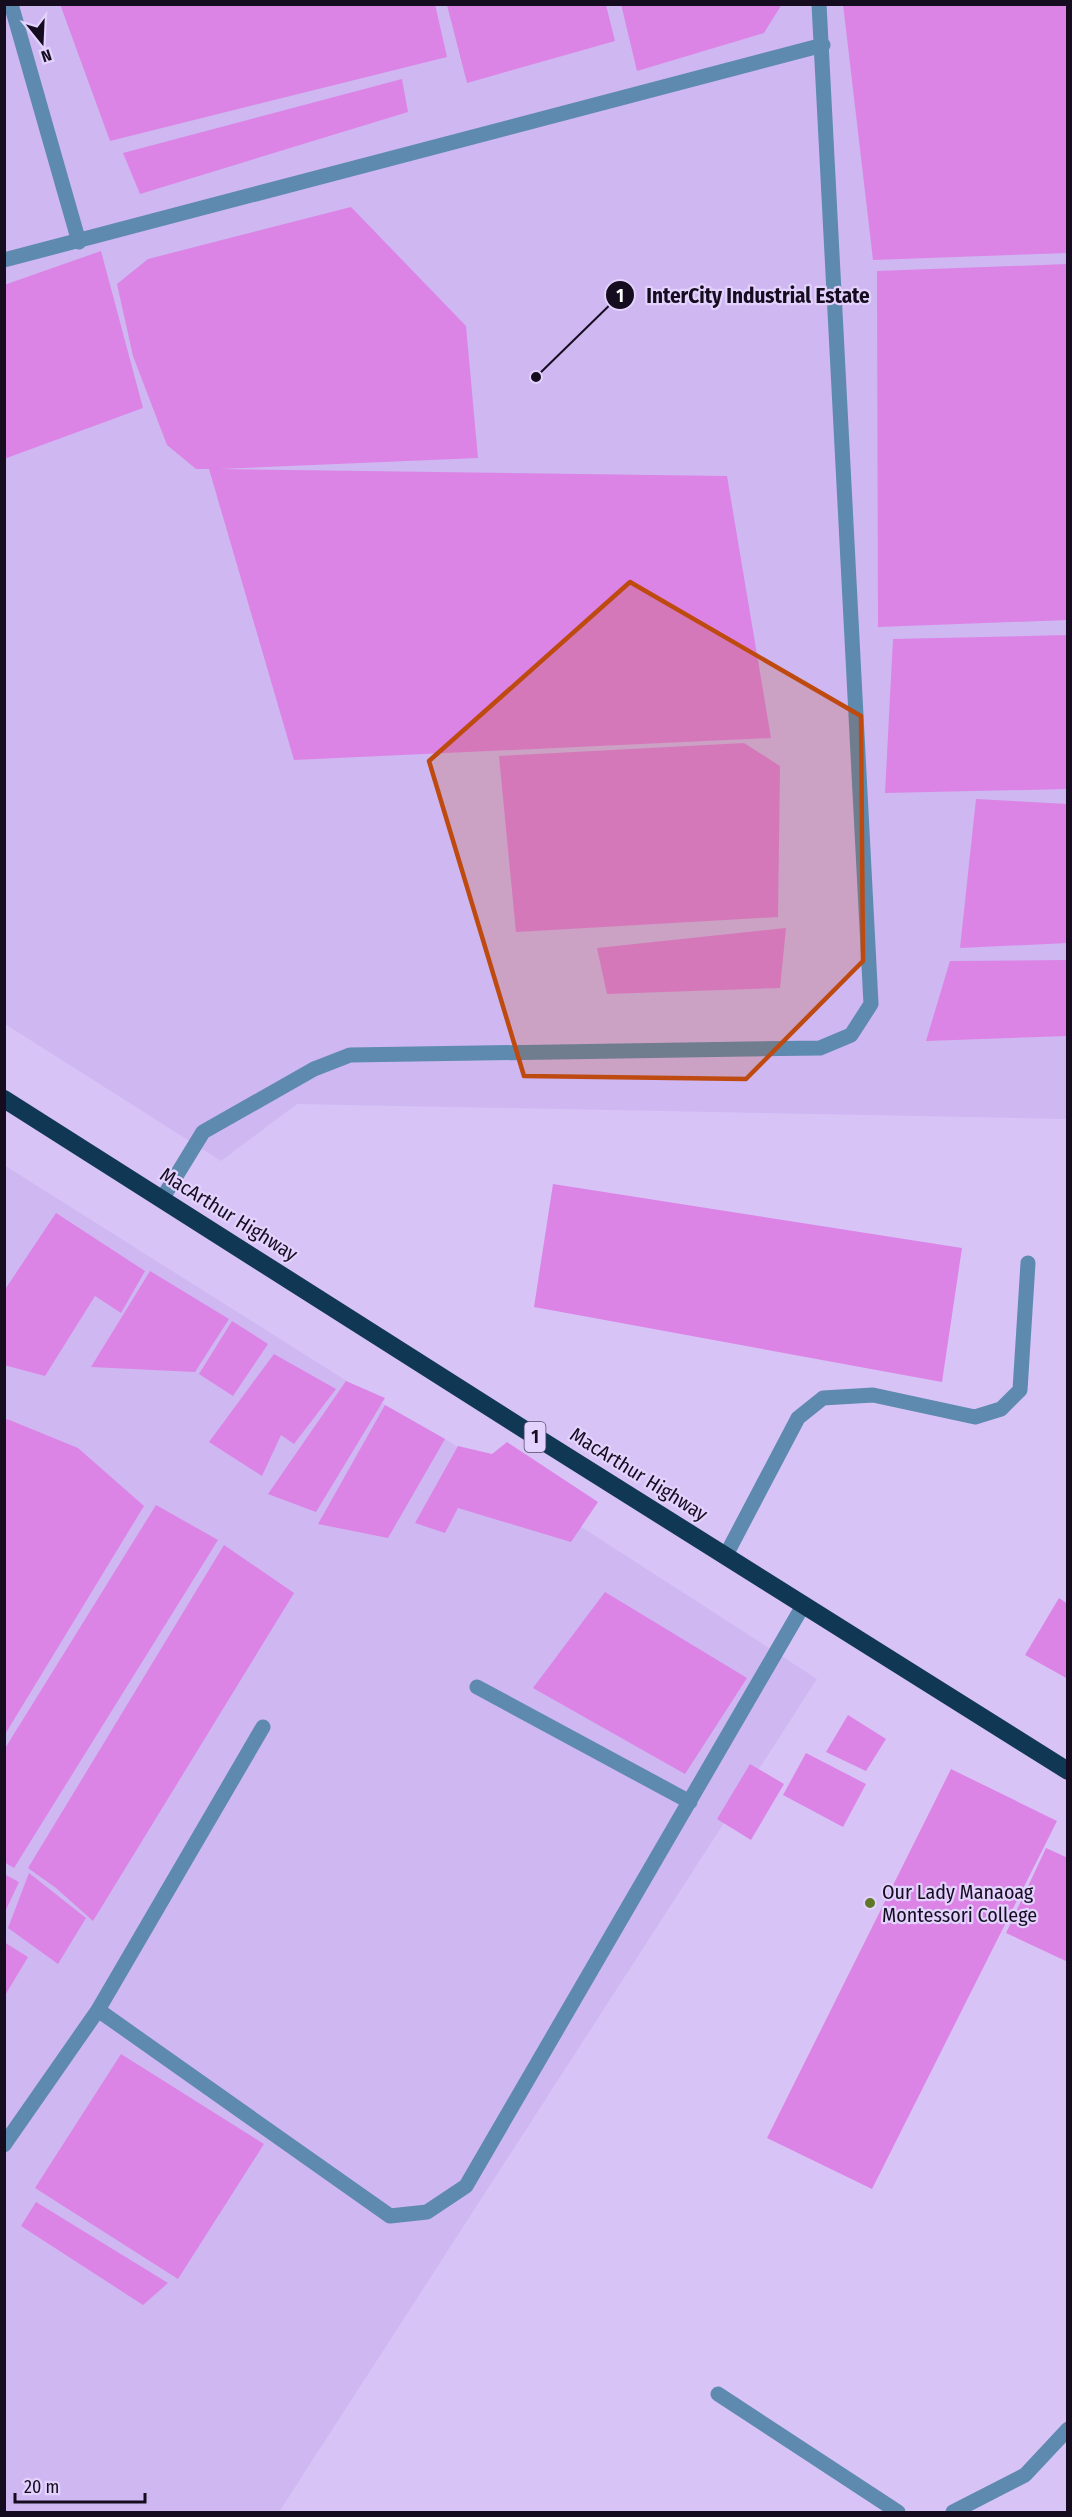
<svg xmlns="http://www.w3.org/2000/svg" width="1072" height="2517" font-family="'Fira Sans Condensed',sans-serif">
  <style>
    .built { fill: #cfb7f2 }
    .building { fill: #db84e5 }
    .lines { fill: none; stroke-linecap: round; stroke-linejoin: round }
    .minor { stroke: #5d8aae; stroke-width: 15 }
    .highway { stroke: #103753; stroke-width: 18 }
    .marked { fill: #be4a10; fill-opacity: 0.2; stroke: #be4a10; stroke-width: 4.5; stroke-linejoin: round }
    .poi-dot { fill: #617728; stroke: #e3d2fd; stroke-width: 2 }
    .labels { text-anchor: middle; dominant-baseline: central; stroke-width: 4.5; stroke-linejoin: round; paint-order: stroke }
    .shield { fill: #e3d2fd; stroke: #534862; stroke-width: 1.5 }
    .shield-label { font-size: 18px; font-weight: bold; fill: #150d1f }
    .street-label { font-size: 20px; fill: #150d1f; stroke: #e3d2fd }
    .poi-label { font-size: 20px; fill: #150d1f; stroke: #e3d2fd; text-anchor: start }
    .leader { fill: none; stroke: #150d1f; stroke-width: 2 }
    .callout-dot { fill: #150d1f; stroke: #e3d2fd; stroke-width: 2 }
    .mark-label { font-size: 18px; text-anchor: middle; font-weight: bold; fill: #fff }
    .callout-label { font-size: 21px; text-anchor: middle; font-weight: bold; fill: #150d1f; stroke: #e3d2fd; stroke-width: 4.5; stroke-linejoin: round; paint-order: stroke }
  </style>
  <rect width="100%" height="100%" fill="#d8c3f7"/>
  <path class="built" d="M4,5H1067V1119L297,1104L221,1161L5,1024Z
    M4,1165L377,1400L445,1439L817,1679L279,2512H5Z"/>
  <path class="building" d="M60,4H435L447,57L110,141Z
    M621,4H782L764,33L637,71Z
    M843,4H1068V253L873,260Z
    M447,5H606L615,41L467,83Z
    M402,79L408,112L140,194L123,153Z
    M351,207L466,326L478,458L219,469L727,476L771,738L294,760L209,469H196L167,445L133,356L117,284L148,259Z
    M101,251L143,408L4,459V285Z
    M1068,264V620L878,627L877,271Z
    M1068,635V789L885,793L893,639Z
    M744,743L780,766L778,917L516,932L499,756Z
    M976,799L1068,804V943L960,948Z
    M786,928L780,988L607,994L597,948Z
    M1068,960V1036L926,1041L950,961Z
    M553,1184L962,1248L942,1382L534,1307Z
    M56,1213L145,1271L121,1313L95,1296L45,1376L4,1365V1291Z
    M150,1271L229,1319L195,1372L91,1367Z
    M232,1321L268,1344L233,1396L199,1374Z
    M274,1354L336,1389L294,1444L281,1435L262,1476L209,1442Z
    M346,1381L385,1398L316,1512L268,1494Z
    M385,1405L445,1439L388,1538L318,1524Z
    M7,1419L78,1448L144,1506L4,1736V1423Z
    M507,1442L598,1502L571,1542L458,1508L445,1533L415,1523L458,1446L492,1454Z
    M156,1505L218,1540L14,1868L4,1862V1750Z
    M224,1545L294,1593L93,1921L56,1888L28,1868Z
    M605,1592L747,1678L685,1774L533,1688Z
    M1059,1598L1068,1604V1679L1025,1655Z
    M848,1715L886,1739L866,1771L826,1752Z
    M806,1753L866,1784L843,1827L783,1795Z
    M750,1764L784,1784L751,1840L717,1819Z
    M951,1769L1057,1821L872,2189L767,2138Z
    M1046,1848L1068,1858V1962L1006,1933Z
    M29,1873L86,1918L58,1964L8,1928Z
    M4,1874L19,1882L4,1914Z
    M4,1942L28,1957L4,1997Z
    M121,2054L264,2144L178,2279L35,2188Z
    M36,2202L168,2283L143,2305L21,2226Z"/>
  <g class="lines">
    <path class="minor" d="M11,4L79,242
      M4,260L823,45
      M162,1199L203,1132L314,1069L350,1055L820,1048L851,1035L871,1004L819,4
      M726,1555L798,1418L823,1398L873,1395L975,1417L1001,1409L1020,1390L1028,1263
      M477,1687L690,1802
      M263,1727L98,2010L390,2216L427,2212L466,2186L804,1604
      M4,2145L98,2010
      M718,2394L898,2512
      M953,2512L1025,2475L1068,2429"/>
    <path class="highway" d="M4,1099L533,1435L1068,1771"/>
  </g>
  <path class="marked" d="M630,582L861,716L863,961L746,1079L524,1076L429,761Z"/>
  <circle class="poi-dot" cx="870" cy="1903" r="6"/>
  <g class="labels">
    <rect class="shield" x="524.5" y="1422" width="21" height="30" rx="4.5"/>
    <g class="shield-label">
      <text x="535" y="1437">1</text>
    </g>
    <g class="street-label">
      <text transform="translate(229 1214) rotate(32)">MacArthur Highway</text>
      <text transform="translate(639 1474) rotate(32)">MacArthur Highway</text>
    </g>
    <g class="poi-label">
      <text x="882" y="1892">Our Lady Manaoag<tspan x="882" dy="23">Montessori College</tspan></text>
    </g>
  </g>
  <path class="leader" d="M536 377L620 295"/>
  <g class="callout-dot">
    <circle cx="536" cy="377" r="6"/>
    <circle cx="620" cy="295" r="15"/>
  </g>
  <g class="mark-label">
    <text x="620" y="302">1</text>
  </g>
  <g class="callout-label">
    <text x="758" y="303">InterCity Industrial Estate</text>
  </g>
  <rect width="1072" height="2517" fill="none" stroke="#150d1f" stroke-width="12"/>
  <g transform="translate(42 42) rotate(162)" stroke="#e3d2fd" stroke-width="4.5" paint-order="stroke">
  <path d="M0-4.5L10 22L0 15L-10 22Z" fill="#150d1f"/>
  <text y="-9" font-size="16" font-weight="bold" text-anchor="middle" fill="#150d1f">N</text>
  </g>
  <path d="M15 2493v9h130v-9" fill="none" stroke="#150d1f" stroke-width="3"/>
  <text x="24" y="2493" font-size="18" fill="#150d1f" stroke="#e3d2fd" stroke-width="4.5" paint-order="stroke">20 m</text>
</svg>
